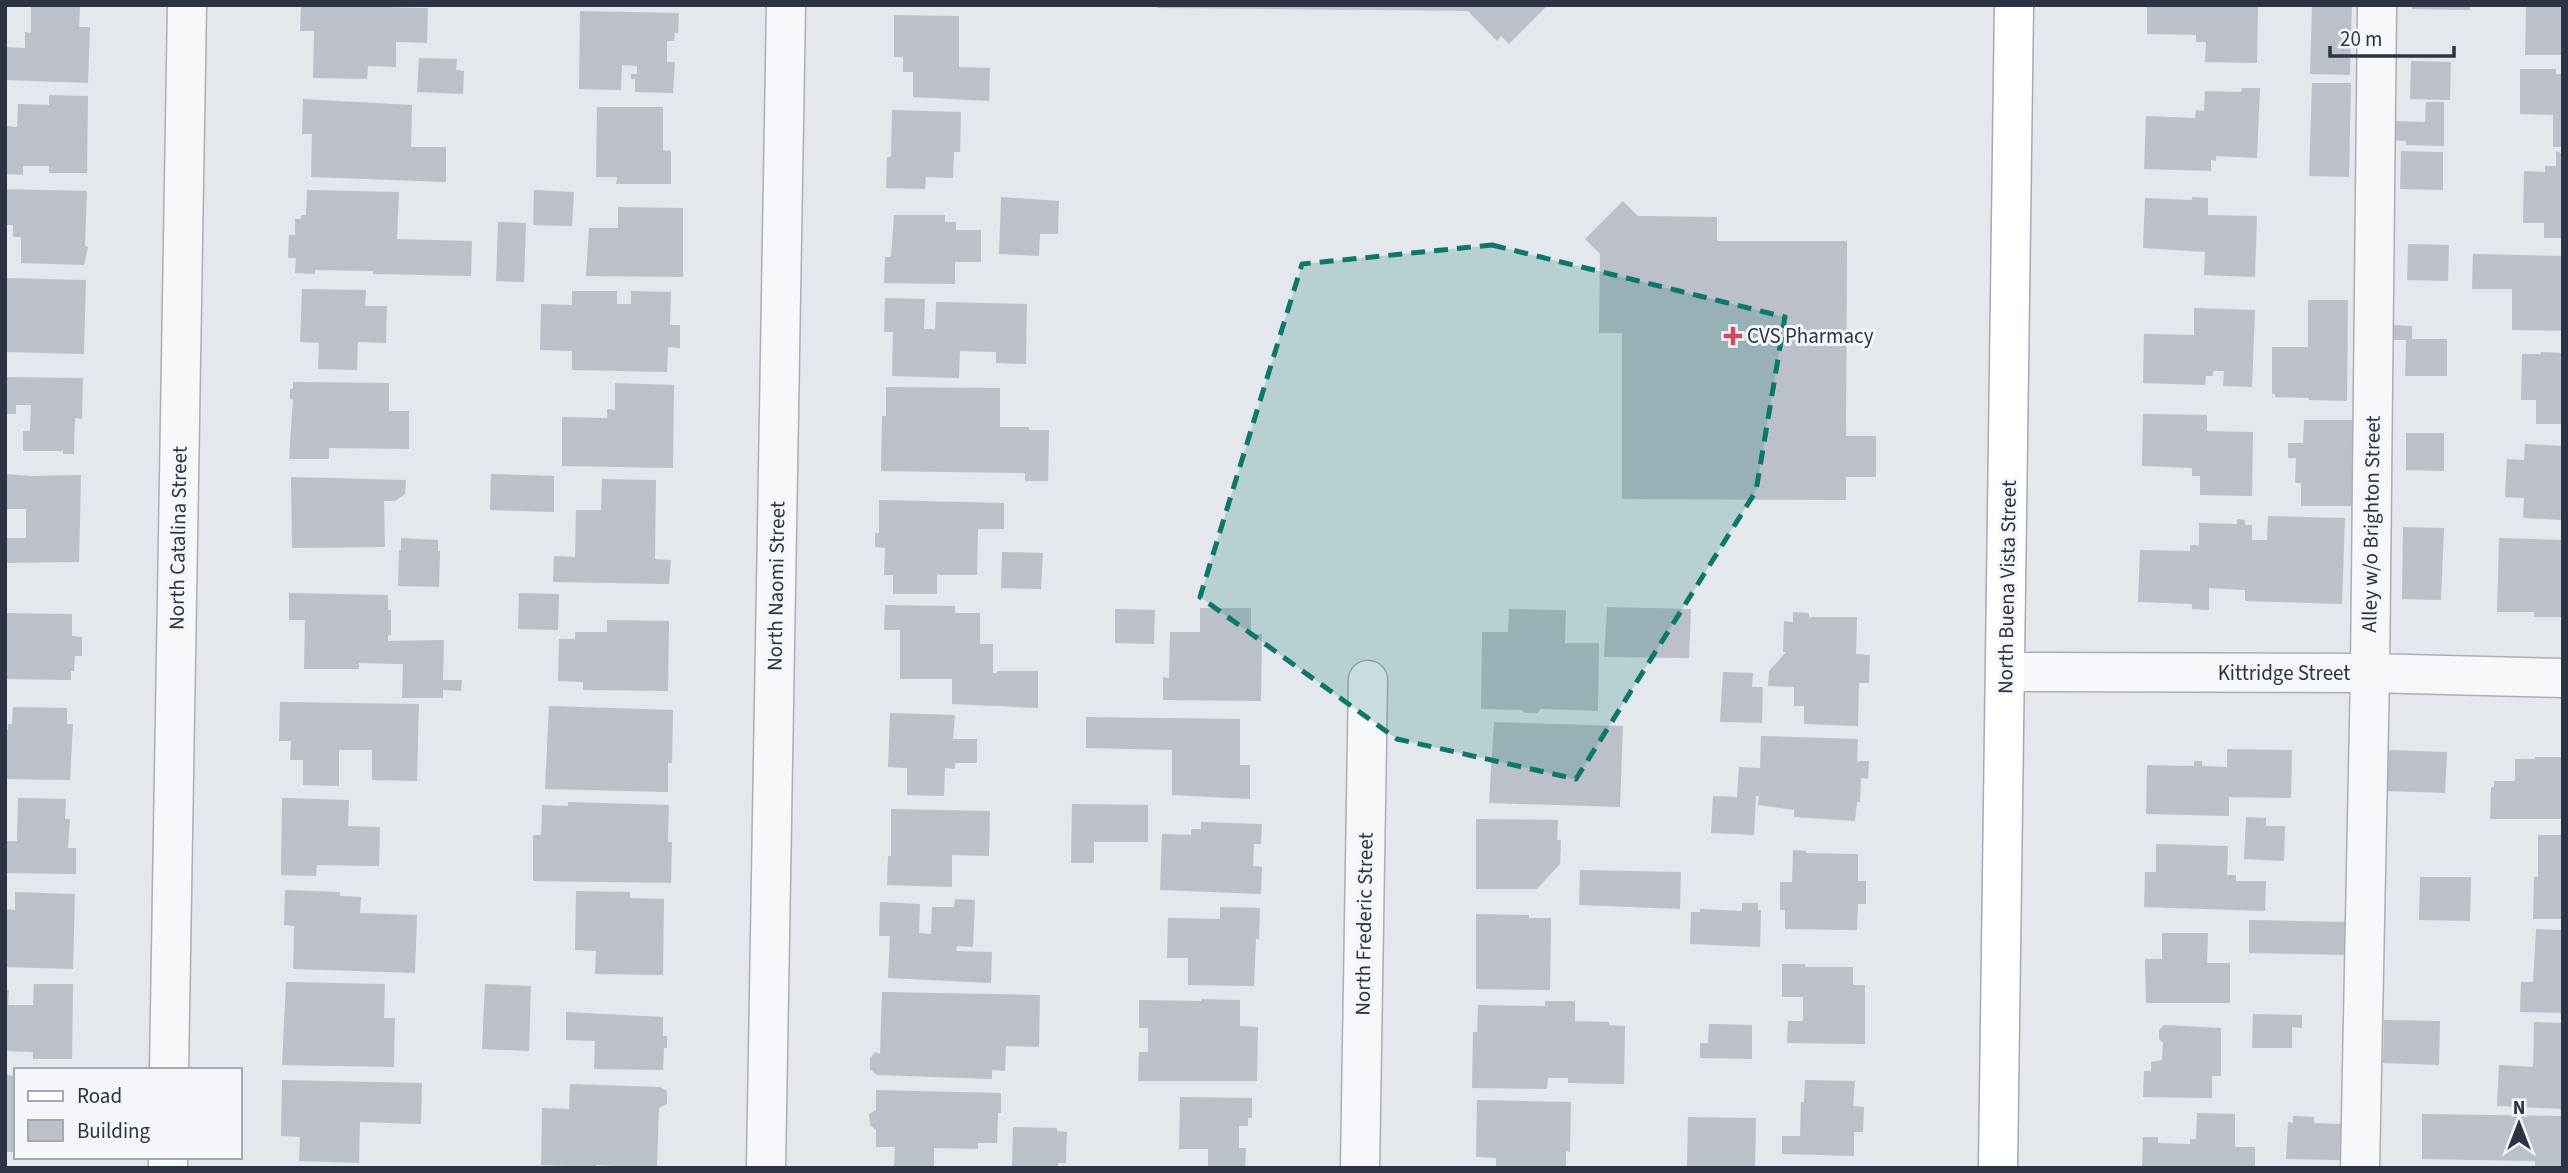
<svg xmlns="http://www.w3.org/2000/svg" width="2568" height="1173" font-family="'Source Sans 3',sans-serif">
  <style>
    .building { fill: #bbc0ca }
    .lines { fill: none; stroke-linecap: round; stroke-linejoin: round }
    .minor-casing { stroke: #a9aeb7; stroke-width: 41 }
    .major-casing { stroke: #a3abb8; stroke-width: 41 }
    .minor { stroke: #f7f8fa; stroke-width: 38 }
    .major { stroke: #fff; stroke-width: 38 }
    .marked { fill: #0f766e; fill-opacity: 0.2; stroke: #0f766e; stroke-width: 5; stroke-dasharray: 14 9; stroke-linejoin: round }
    .poi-dot { fill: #d1495b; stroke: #f4f6f9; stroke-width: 2.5 }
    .labels { text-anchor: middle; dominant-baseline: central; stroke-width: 6; stroke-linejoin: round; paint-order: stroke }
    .poi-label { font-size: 21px; fill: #2b3445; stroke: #f4f6f9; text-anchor: start }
    .street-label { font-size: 21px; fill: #2b3445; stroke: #f4f6f9 }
  </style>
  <rect width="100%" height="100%" fill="#e4e7ec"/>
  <path class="building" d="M31,5L80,7L79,27H90L88,83L5,80V47L25,48V32L31,33Z
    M301,5L428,8L427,43L396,42V67L368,66L367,79L313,78L314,31H300Z
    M1157,5H1548L1509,44L1501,36L1497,41L1468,11L1157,8Z
    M2147,5H2258L2257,63L2205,62L2206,42H2196V35L2147,34Z
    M2312,5H2352L2350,75L2310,74Z
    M2412,5H2470V10L2412,9Z
    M2526,5H2563V55H2525Z
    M580,11L679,13L678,33H675L674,41H667V62H675L673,93L635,92V79H631V74H637V66L622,65L621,90L579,89Z
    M894,15L959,16V67L990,68L989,101L913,97V72H903V57H894Z
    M419,58L457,59L456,70L464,71L463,94L417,92Z
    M2411,61L2451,62L2450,100L2410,99Z
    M2520,69H2556V74H2563V147H2553V115L2520,114Z
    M2312,83H2351L2349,177L2309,176Z
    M2242,88H2260L2257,158L2216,156V161L2211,160V171L2144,169L2146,116L2195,118L2196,110L2204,111L2205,91L2241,92Z
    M49,95L88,96L87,173H49V166H23V175L5,174V126L17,127L18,104L49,105Z
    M303,99L412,105L411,147H446V182L311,177L312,134H302Z
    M2426,102H2444V146L2406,145V141L2392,140L2393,121L2425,122Z
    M597,107H663V150L671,151V184H616L617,177H596Z
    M892,110L961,112L960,152H954L953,178L926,177L925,189L886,188L887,157H891Z
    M2401,151L2443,152V190L2400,189Z
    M2556,151L2563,154V238H2544V223H2523L2524,171L2545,172V166H2556Z
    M5,189L87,191L85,246L88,247L84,265L21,263V237H13V225H5Z
    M307,190L399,192L397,239L472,241L471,276L373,274V271L315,270V274L295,273L296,258H288L289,235H295V219H301V215H306Z
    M534,190L574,192L572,226L533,225Z
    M1001,197L1059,201L1058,234H1040L1039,256L999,254Z
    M2192,197L2208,198V215L2257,216L2255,277L2204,275L2205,252L2143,248L2145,198L2192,200Z
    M1623,201L1638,216L1717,217V241H1847L1846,436H1876V477H1846V500L1622,499V333H1599L1600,254L1585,239Z
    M618,207L683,208V277L586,276L589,228H618Z
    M894,215H945V222H956V230H981V262H955V284L884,283L885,257H891Z
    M498,222L526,223L524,282L496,281Z
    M2408,244L2449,245L2448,281L2407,280Z
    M2473,254L2563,256V331L2512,330V289H2472Z
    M5,278L86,280L84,354L5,352Z
    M302,289L366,290L365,306H387L386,343L358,342L357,370L318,369L319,343L300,342Z
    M572,291H617V304H631V291L671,292L670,325H680V348L668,347L667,372L572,370V351L540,350L541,304L572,305Z
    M885,298L925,299L924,329H935L936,302L1027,304L1026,364L996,363V352L960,351L959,378L892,376L893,332H884Z
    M2308,300H2348L2347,401L2309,400V398L2275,397V394H2272V347H2308Z
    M2194,308L2255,310L2252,387L2223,386L2224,371H2213V376H2206L2205,385L2143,383L2144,334L2194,335Z
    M2394,325L2412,326V339H2447V376H2405L2406,340H2394Z
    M2541,352L2563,353V424H2536V400H2521L2522,354H2541Z
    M5,377L83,378L82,419L75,418L74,454H63V451H23V431H30L31,405H16V414H5Z
    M293,382L389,383V411H409V449L329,448V459H289L293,399H290V389H293Z
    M615,383L674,385L673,468L562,466V417L607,418V409L615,410Z
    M886,387L1000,388V427H1029V430H1049L1048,481H1025V473L881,471L882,416H886Z
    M2143,414L2207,415V431L2253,432L2252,496L2200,495V476H2192V468L2142,466Z
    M2304,420H2357L2356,506H2301V483H2295L2296,458H2288V443H2303Z
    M2406,433H2444V471L2406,470Z
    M2525,444L2563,446V520L2523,518L2524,498L2505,497L2507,459L2524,460Z
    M5,474L31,476L81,475L79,562L5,563V538H26V509H5Z
    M491,474L554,476V512L490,510Z
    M291,477L406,480L405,494L395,501H384L385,547L292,548Z
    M602,479L656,480L655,559L671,560L669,584L553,582L554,556L575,557L576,510H601Z
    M879,500L1004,503V529H978L977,575H937V594H893V575H884L885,548L875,547V533H879Z
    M2268,516L2345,518L2342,604L2245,601V590L2209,588V610L2192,609V604L2138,602L2140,550L2190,551V545H2199V523L2237,524V519L2245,520V525H2252V540H2267Z
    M2403,527L2444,528L2441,600L2402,599Z
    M401,538L438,540V551H440L439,587L398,586L399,550H401Z
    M2499,538L2563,540V617H2534V612H2497Z
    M1002,552L1043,553L1041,589L1001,588Z
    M289,593L388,595V610H391V635H388V641L444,640L443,680H462L461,691L443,690V698H402L403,664L359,663V669H304L305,620H289Z
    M519,593L559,594L558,630L518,629Z
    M885,605L955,606V613H980V644H993V673H997V671H1038V708L952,704V679H900V630H884Z
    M1607,607L1691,609L1689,658L1604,657Z
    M1200,608H1251V634H1262L1261,701L1163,700V677L1169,678L1170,632H1200Z
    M1115,609L1155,610L1154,644L1115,643Z
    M1509,609L1566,610L1565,643H1599L1598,711L1541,709L1537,713H1525L1522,710L1481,709L1482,632H1508Z
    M1793,612L1809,613V617H1857L1856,654L1870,655L1869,683H1859L1858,726L1804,724V706H1794V687L1768,686L1769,671L1786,652H1783L1784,621L1793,622Z
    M5,613L72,614V636L82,637V656H75L74,671H71V680L5,679Z
    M607,620L669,621L668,691L583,690V682L558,681L559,639H575V632H607Z
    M1723,672L1753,673L1752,687H1763L1762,723L1720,722Z
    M280,702L419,704L417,781L372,780V750H339V786L303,785V760H290L291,741H279Z
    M549,706L673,710L672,763H668V792L545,789Z
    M13,707L67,708V724H73L70,780L5,779V730H8V724H12Z
    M890,713L955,715L953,739H977V763H955V769L945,768L944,796L907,795V768L888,767Z
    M1086,717L1240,719V765H1250V799L1172,795V750L1086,748Z
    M1494,722L1623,726L1620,807L1489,803Z
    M1761,736L1858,739L1857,761H1869L1868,779L1861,778L1860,802H1857L1855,821L1794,817V810L1758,805L1759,796H1756L1754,835L1711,833L1713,796L1737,797L1739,767L1760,768Z
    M2227,749L2292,750L2291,798L2229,797V816L2146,814L2147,765L2194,766V761H2202V766L2227,767Z
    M2387,750L2447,752L2445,793L2386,791Z
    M2535,757H2563V819H2490L2491,787H2494V781H2515V759H2535Z
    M18,798L66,799L65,819H70L68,848H76V874L5,873V841H17Z
    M282,798L349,800L348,826L380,827L379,866L317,865L316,876L281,875Z
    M568,802L669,805L668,842H672L671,883L533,881V835H541L542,805L568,806Z
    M1072,804L1148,805V842H1094V863H1071Z
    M891,809L990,811L989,856L952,855V887L887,885L888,856H891Z
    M2246,817L2266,818V826H2285L2284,861L2244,859Z
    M1476,819L1558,820L1557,840H1561L1560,864L1537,889H1476Z
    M1201,822L1262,824L1261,844H1254L1253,866L1262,867L1261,894L1160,890L1162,834L1191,835V829H1201Z
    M2538,835H2563V919H2533L2534,877H2538Z
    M2156,844L2228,846L2227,875H2236V881H2266L2265,911L2144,907L2145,872H2156Z
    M1793,850L1806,851V853L1858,854V881H1866V904H1858L1857,930L1785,929V910H1780V882H1792Z
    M1580,870L1681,872L1680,909L1579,905Z
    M2420,877H2471L2470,921L2419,920Z
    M285,890L340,892V896L361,897L360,913L417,915L415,973L293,969L294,926L284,925Z
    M576,891L630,892V898L664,899L663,975L595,974L596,951L575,950Z
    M15,892L75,894L73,969L5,967V909L15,910Z
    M955,899L975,900L973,947L957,946L956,951L992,952L991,983L888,978L890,936H879L880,902L920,904L919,933L931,934L932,907H954Z
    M1742,903H1758V910H1761L1760,947L1690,944L1691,912H1700V909L1742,911Z
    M1220,907L1260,908L1259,939H1256L1254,986L1188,985V958H1167L1168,918L1220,919Z
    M1476,914L1529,915V918H1551L1550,990L1476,989Z
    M2249,920L2346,922V955L2249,953Z
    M2536,929L2563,930V1013L2520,1012L2521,982H2533Z
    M2162,933H2208L2207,963H2230V1003H2146L2145,959H2162Z
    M1782,964H1805V967H1853V985H1865V1044L1787,1043L1788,1021H1803V997H1782Z
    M286,982L385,984L384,1018H395L394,1067L282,1065Z
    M34,984H73L72,1059H33V1052L5,1051V990H9L8,1005H33Z
    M485,984L531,986L529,1051L482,1049Z
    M882,992L1040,995L1039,1047L1006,1046L1005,1071L992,1070V1079L877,1075L870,1069V1058L875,1052L880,1054Z
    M1201,999L1240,1000V1026L1258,1027L1257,1081H1138L1139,1052H1148V1028H1139V1000L1201,1001Z
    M1545,1001H1575V1021L1609,1022V1025L1625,1026L1624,1084L1568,1083V1078H1548L1547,1089L1472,1088L1473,1032H1477L1478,1005L1545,1006Z
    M566,1012L663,1017V1036H667V1048H664L663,1070L594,1069L595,1041L566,1040Z
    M2253,1014L2302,1015V1028L2292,1027V1048H2252Z
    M2384,1020L2440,1021L2439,1065L2383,1063Z
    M2534,1022L2563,1023V1109L2497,1106L2499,1065L2533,1067Z
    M1709,1024L1752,1025V1059L1700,1058V1043H1708Z
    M2164,1025L2221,1028V1076H2212V1098L2143,1097L2144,1071H2151V1062L2162,1060L2163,1043L2159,1039V1030Z
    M5,1075L16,1076V1152H5Z
    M282,1080L422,1083L421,1124L360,1122L359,1163L299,1161L300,1137L281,1136Z
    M1805,1080L1855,1081L1853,1106L1864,1107L1863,1132H1854V1156L1782,1154V1136H1800L1801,1102H1804Z
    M570,1084L660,1087L667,1091V1104L659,1108L657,1168L596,1165V1167L541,1165L542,1108L569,1109Z
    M876,1090L1001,1093V1113H998L997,1143H978V1149L934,1148V1168H894L895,1147H876V1130L870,1125L869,1114L876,1110Z
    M1180,1097L1252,1098V1118H1248V1126H1239V1148H1246L1245,1168H1208V1149H1179Z
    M1477,1100L1571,1102L1570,1152L1566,1151V1168H1496V1158L1476,1157Z
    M2197,1113L2235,1114V1147H2255V1168H2142L2143,1137H2158V1143L2190,1144V1139H2196Z
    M2422,1114L2563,1116V1168H2535V1161L2422,1159Z
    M2293,1116L2314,1117V1123L2342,1124L2341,1160L2286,1159L2288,1122L2293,1123Z
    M1688,1117L1756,1118L1755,1168H1687Z
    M1013,1127L1057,1128V1131L1067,1132L1066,1163H1058V1168H1012Z"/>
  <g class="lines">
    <defs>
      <path id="minor" d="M2006,672L2370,673L2563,678
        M169,1070L187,5
        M168,1168V1157
        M766,1168L786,5
        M1360,1168L1368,680
        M2360,1168L2370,673L2377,5"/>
      <path id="major" d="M1998,1168L2014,5"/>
    </defs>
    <use href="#minor" class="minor-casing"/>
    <use href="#major" class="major-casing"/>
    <use href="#minor" class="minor"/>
    <use href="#major" class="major"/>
  </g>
  <path class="marked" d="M1492,245L1785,317L1756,491L1576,779L1397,739L1200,597L1302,264Z"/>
  <path class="poi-dot" d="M1729.5 325.5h7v7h7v7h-7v7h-7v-7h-7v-7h7z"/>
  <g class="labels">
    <g class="poi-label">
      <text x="1747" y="336">CVS Pharmacy</text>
    </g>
    <g class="street-label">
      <text transform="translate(2371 524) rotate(-89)">Alley w/o Brighton Street</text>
      <text transform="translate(178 538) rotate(-89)">North Catalina Street</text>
      <text transform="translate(776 586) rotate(-89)">North Naomi Street</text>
      <text transform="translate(2007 587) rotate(-89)">North Buena Vista Street</text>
      <text x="2284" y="673">Kittridge Street</text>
      <text transform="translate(1364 924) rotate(-89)">North Frederic Street</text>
    </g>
  </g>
  <rect width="2568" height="1173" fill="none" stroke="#2b3445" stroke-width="14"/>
  <rect x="14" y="1068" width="228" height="91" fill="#f4f6f9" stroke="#a4a8b1" stroke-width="2"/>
  <rect x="28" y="1091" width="35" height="10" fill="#ffffff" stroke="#a4a8b1" stroke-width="2"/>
  <text x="77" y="1103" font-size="21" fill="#2b3445">Road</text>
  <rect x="28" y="1120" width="35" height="21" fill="#bbc0ca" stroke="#a4a8b1" stroke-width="2"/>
  <text x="77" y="1138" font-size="21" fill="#2b3445">Building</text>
  <g transform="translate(2519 1124)" stroke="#f4f6f9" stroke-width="5" paint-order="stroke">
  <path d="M0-5L12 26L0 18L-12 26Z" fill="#2b3445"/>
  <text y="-10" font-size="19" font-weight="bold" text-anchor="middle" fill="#2b3445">N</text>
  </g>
  <path d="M2330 46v10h124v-10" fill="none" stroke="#2b3445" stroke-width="3.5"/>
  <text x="2340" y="46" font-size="21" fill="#2b3445" stroke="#f4f6f9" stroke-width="5" paint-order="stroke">20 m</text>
</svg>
